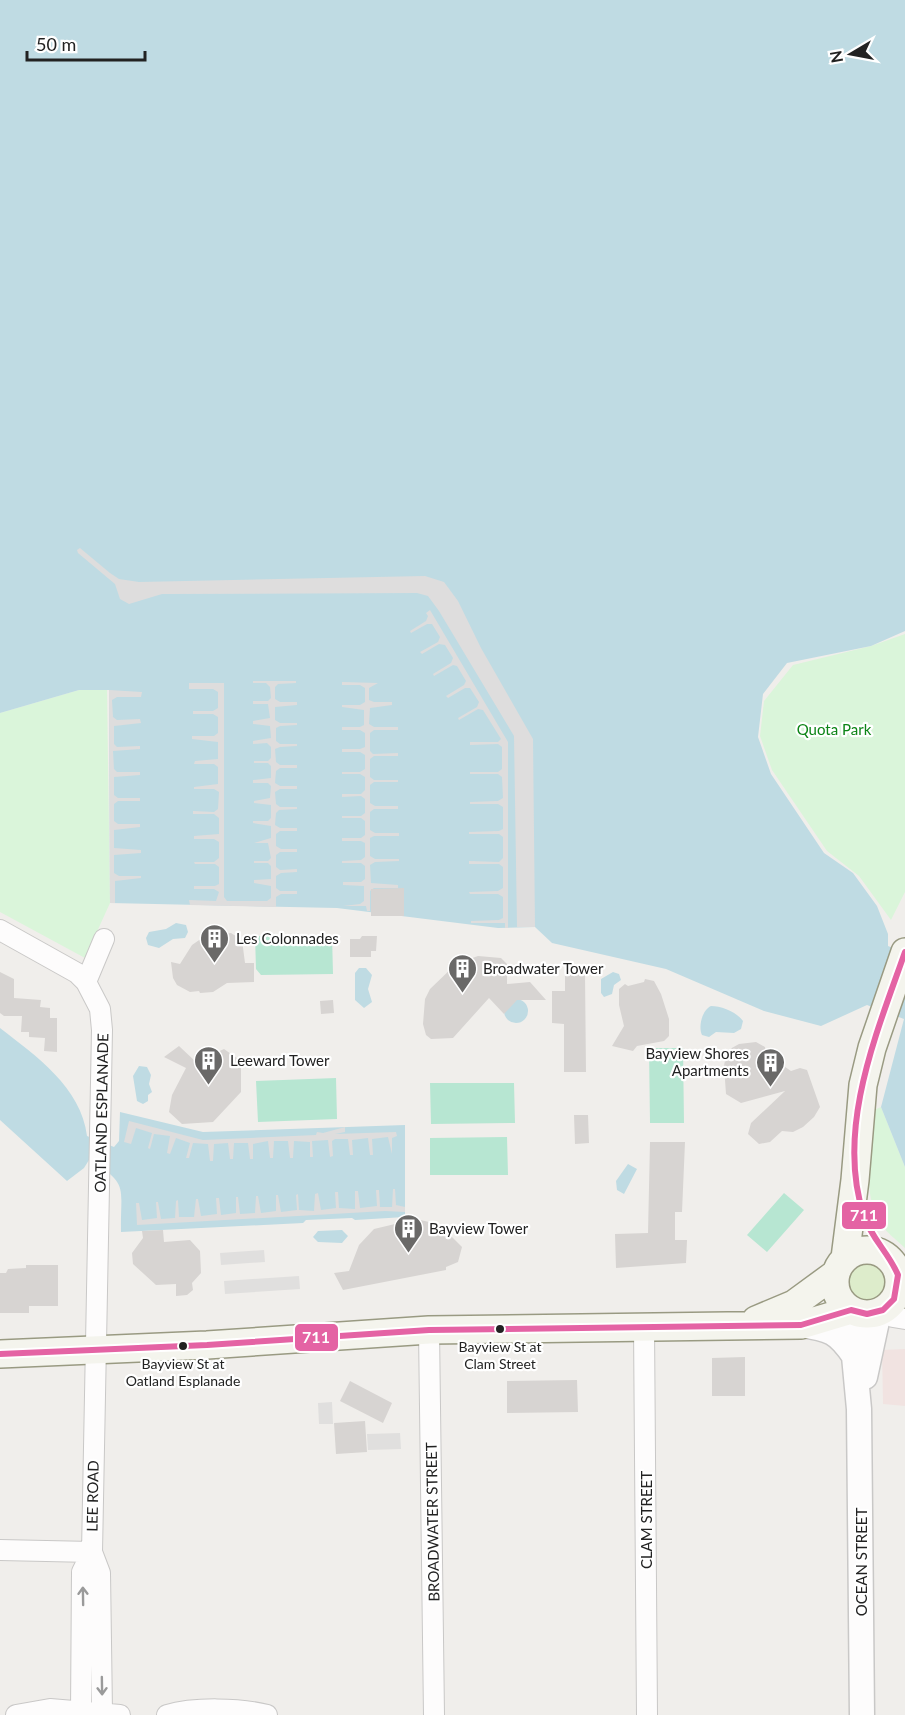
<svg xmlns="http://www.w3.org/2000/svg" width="905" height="1715" font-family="Lato,sans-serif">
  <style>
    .commercial { fill: #f1e3e1 }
    .grass { fill: #ddeccb }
    .park { fill: #daf5da }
    .pitch { fill: #b7e6d2 }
    .parking { fill: #e0dfde }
    .water { fill: #bfdbe3 }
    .pier { fill: #dedddd }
    .building { fill: #d7d4d2 }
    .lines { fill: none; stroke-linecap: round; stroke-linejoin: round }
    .minor-casing { stroke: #c9c8c7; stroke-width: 22 }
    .tertiary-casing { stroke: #c9c8c7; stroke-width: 27 }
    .secondary-casing { stroke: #999a82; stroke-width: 30 }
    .minor { stroke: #fdfcfc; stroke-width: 20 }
    .tertiary { stroke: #fdfcfc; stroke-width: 24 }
    .secondary { stroke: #f4f4ed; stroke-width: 27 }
    .bus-1-casing { stroke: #fff; stroke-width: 10 }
    .bus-1 { stroke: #e463a4; stroke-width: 6 }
    .oneway { stroke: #9a9a9a }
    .bus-dot { fill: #222; stroke: #fff; stroke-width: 2 }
    .labels { text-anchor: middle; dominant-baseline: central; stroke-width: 4.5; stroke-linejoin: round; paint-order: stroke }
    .bus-label { font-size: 14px; fill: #222; stroke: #fff }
    .park-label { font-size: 15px; fill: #0c8416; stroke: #fff }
    .poi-label { font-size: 15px; fill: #222; stroke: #fff; text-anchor: start }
    .street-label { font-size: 15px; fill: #222; stroke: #fff }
    .line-badge { stroke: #fff; stroke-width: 2 }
    .badge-label { font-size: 16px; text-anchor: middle; font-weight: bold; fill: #fff }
  </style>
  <rect width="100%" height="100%" fill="#f0eeeb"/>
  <path class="commercial" d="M905,1349V1406L883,1404L882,1350Z"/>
  <path class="grass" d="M845 1282a20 20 0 1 1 40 0a20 20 0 1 1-40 0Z"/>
  <path class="park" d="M905,634V892L891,920L859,876L827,851L772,770L760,736L764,701L793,665L871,646Z
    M107,688L110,903L85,958L0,912V713L79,690Z
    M881,1107L905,1167V1248C897,1240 885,1232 879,1221C861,1191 872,1144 874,1110Z"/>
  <path class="pitch" d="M332,935L333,974L261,975L256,969L255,936Z
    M649,1048H683L684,1123H650Z
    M336,1078L337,1119L258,1122L256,1081Z
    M430,1083H514L515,1123L431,1124Z
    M507,1137L508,1175H430V1138Z
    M784,1193L804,1210L767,1252L747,1235Z"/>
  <path class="parking" d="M264,1250L265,1262L221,1265L220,1253Z
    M299,1276L300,1289L225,1294L224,1281Z
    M332,1402L333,1424H319L318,1403Z
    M400,1433L401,1449L368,1450L367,1434Z"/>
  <path class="water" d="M0,0H905V631L871,646L787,663L763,694L758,737L771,774L824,853L853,873L877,906L888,934V946L905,953V1167L881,1107L904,1019L867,1005L821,1026L764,1011L666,969L552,943L535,927L498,928L337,908L110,903L109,690H79L0,713Z
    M176,923L186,925L188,932L185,938L173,939L159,948L148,945L146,938L149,932L166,929Z
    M359,968H366L372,975L368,989L372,1002L364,1008L355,1000V973Z
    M613,972L619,974L621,980L614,985L612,994L604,997L601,993V979Z
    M504 1011a12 12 0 1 1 24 0a12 12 0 1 1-24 0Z
    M711,1006C721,1006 737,1012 743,1021L741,1029L734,1033L716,1032L709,1037L702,1035C698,1027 702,1010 711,1006Z
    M0,1028C36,1056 81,1087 87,1136L114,1147L119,1141L120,1112L203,1132L405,1125V1217L355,1220L352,1218L306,1220L303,1223L121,1232C120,1187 130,1184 89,1160L84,1168L67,1181L0,1120Z
    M139,1066L147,1067L151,1075L149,1084L152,1092L148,1095V1101L143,1104L137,1101L133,1076Z
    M628,1164L637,1169L624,1194L617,1190L616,1181Z
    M342,1230L348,1236L342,1243L318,1242L313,1237L318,1231Z"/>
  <path class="pier" d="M80,548L110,573L119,579L139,582L425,576L444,582L458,601L481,648L533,739L535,927H517L514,736L439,611L428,596L417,593L162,594L129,604L120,599L115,584L78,553L77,550Z
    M430,610L508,742V928H505V923H471V921L499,920L503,918V897L498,894H470L469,892L498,891L503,888V867L499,864H469V861L499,862L503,858V837L499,834H469V832L499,831L503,829V807L498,804H470V802L498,801L503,798L502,777L498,774H470V772H498L502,769V747L498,744L470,745V742H498L501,739L483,710L478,709L459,720L458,718L477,707L479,702L470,688H465L448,698L446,696L464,685L466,681L457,666L453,665L434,676L433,674L451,663L453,658L445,645L439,644L422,654L420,652L438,642L440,637L432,624H427L411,633L410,631L426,621L428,616L426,613Z
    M253,681H296V683L278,684L275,687V699L280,702H297V705L275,707V720L280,723H297V725L280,726L276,728V741L280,744H297V746L280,747L275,749L276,762L280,765H297V768H280L276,771L275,783L280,786H297V789H280L275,792L276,804L280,807H297V809L279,810L276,813L275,825L280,828H297V831H280L276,834V846L281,849H297V852H280L276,855V867L280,870L297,869V872L281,873L276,876V888L280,891H297V894H281L276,897V907L190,905L189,900L216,901L219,892L214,889H194V886H215L219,884V867L215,864H195L194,862H214L219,858V842L214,839H194V836L219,834V818L214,814H193V811L214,812L218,809L219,792L214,789H194V787L218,784V767L214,764H194L195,761L218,759V742L192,739V736H214L218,733V717L213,714H193V711H213L218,708V692L213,689H189V683H224V897L227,901H267L271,898V886L254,883V880L271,879V866L268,863H254V861H268L271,858L268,843H254L271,838V826L253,823V821H268L271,818V805L254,803V801L270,798L271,786L268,783H253V780L271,778V766L268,763H254V761H268L271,758V747L267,743L253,744V741L271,738L270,726L253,724V721L270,718L268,704H253V701H268L271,698L270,687L266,683H253Z
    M342,682L378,683L369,688V700L374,702H392V705L370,708L369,724L374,727H398V730H374L370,733V751L373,754L398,753V756H374L370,759V777L374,780H398V782H374L370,785V803L375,806H398V809H374L370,812V830L375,833H399V836H374L370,838V856L375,859H399V861L375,862L370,865L371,883L398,885V888H374L370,891V911H367L366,906H343L360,904L364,901V886L343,885V882H361L365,879V866L361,863H342V861L361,860L365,857V843L361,841H342V838H361L365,835V821L361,818H342V816H361L365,813V799L361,796L342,797V794H361L365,790V777L360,774H342V772H360L365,769V755L360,752H342V749H360L365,747V733L360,730H342V727H360L364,725V710L342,707V705H360L365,702V688L360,685H342Z
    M109,690L142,692L141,697H117L112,700L113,717L117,720L140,719L141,723L114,726V744L117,747L140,746V749L113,751L114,769L117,772H140V775L114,777V795L118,798H140V801H118L114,804V821L118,824H140V827L114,830V848L141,850V853L114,855V873L119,876H141V878L115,881V903H110Z
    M129,1121L203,1140L316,1135L317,1132L323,1133L345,1127V1132L335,1134L396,1132L397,1136L392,1138V1154L388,1137L372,1139L373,1155H370L368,1138L352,1140L353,1155H350L348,1139H335L332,1141L333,1156L330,1157L328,1140L312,1141L313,1157H310V1142L294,1141L293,1158H290L288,1141H274L273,1158H270L268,1141L253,1144V1159H250L248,1143H234L233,1159H230L228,1143L214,1144L213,1161H210L208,1144L193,1143L189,1158H186L190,1143L176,1138L170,1154L167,1153L170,1136L154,1134L150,1149L148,1148L152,1133L136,1128L131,1144L124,1142Z
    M393,1189H395L396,1205L405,1207V1212L385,1211L137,1225L136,1203H139L142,1220L157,1218L156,1202H158L161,1219L175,1218L176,1201L178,1200L179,1217H194L196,1199H198L201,1216L217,1214L216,1198H219L221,1215L236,1213V1197H238L240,1214L255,1213L256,1196H258L261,1213L276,1211V1195H278L281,1212L297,1210L296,1195L298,1194L299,1210L314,1211L315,1194L318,1193L321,1210L336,1208L335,1192H338L339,1208L355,1209V1191H358L360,1208L377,1206L376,1190H379L380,1207H392Z"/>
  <path class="building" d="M404,888V916H371V889Z
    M231,933L242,940L245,963H254V982L227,983L213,992L200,993L199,991L190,992L177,985L173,978L171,962L180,964L192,945L205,936Z
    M362,936H377L376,951H371V957H350V939H360Z
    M478,956L501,958L507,964V984L530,982L546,1000H517L504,1014L489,998L453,1038L431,1039L426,1035L423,1024L425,999L430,989L456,964Z
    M576,969L585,974L586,1072H564V1024L552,1023V991H565V975Z
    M0,972L14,979V998L41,1000L40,1007L50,1008V1018H57V1052L44,1051L45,1038L29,1037V1032H21L22,1016H4L0,1013Z
    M645,979L654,981L661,994L669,1019V1036L664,1041L637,1046L633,1051L612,1046L624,1026L619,1005V989L625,984L628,986L644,982Z
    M333,1000L334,1013L321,1014L320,1001Z
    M756,1042L765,1047L766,1054L791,1071L800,1068L807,1070L820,1107L814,1117L803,1127L793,1132L782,1131L770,1142L759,1144L748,1134L751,1123L785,1091L741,1103L726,1094L724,1066L726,1055L730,1049L739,1044Z
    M179,1046L196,1062L224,1049L241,1061V1092L213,1122L182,1124L169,1112L172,1095L186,1068L164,1057Z
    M574,1115H588L589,1143L575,1144Z
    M650,1142H685L682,1212H675V1240H687L686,1263L616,1268L615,1234L648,1233Z
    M416,1219L429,1222L445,1230L462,1247L458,1262L446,1267V1270L343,1290L334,1273L349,1271L359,1245L374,1229Z
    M163,1230L164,1242L190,1240L200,1251L201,1273L192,1283L193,1290L187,1295L176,1296V1284L156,1285L133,1264L132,1253L143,1238L142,1231Z
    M26,1265H58V1306H29V1313H0V1273H6L8,1269L26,1268Z
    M745,1357V1396H712V1358Z
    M577,1380L578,1412L507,1413V1381Z
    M350,1381L392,1403L383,1423L340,1401Z
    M365,1421L367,1452L336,1454L334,1423Z"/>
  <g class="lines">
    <defs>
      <path id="minor" d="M0,930L77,973L86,982L100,1009L102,1030L92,1552L100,1573L102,1712
        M86,982L104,939
        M899,1283L905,1288
        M883,1310L893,1317L905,1319
        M644,1326L647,1715
        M429,1330L434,1715
        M0,1550L92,1552
        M81,1711L82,1572L92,1552
        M16,1715L50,1709L120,1715
        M167,1715C194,1707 240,1708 267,1715"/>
      <path id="tertiary" d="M856,1312L854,1356L859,1409L862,1715
        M801,1325C830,1329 838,1332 854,1356
        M865,1377L879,1312"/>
      <path id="secondary" d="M835 1282a32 32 0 1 1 64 0a32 32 0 1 1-64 0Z
        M845,1258L855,1180L863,1085L872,1048L905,952
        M756,1320L794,1304L835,1274
        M0,1354L207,1345L429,1330L801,1325L851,1310"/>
    </defs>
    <use href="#minor" class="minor-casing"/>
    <use href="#tertiary" class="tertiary-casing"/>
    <use href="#secondary" class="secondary-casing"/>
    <use href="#minor" class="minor"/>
    <use href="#tertiary" class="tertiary"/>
    <use href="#secondary" class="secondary"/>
    <defs>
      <path id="bus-1" d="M0,1354L207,1345L429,1330L801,1325L851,1310L867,1314L883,1310L894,1299L898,1275C889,1253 871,1238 864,1216C835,1130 877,1032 905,952"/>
    </defs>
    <use href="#bus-1" class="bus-1-casing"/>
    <use href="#bus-1" class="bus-1"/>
  </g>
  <defs><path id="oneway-shaft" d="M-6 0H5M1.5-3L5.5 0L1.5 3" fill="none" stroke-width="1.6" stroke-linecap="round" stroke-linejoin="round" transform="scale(1.5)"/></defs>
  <g class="oneway">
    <use href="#oneway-shaft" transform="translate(83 1596) rotate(-91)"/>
    <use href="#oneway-shaft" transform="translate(102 1686) rotate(89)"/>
  </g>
  <defs>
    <symbol id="building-pin" viewBox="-11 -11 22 30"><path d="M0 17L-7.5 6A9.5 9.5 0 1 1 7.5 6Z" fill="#6a6968" stroke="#fff"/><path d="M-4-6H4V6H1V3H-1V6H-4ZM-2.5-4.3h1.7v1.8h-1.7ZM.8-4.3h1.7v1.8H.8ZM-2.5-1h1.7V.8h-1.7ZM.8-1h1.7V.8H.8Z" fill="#fff"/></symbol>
  </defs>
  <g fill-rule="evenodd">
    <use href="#building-pin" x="198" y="922" width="33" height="45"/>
    <use href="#building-pin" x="446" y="952" width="33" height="45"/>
    <use href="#building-pin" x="192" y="1044" width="33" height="45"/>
    <use href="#building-pin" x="754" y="1046" width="33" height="45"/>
    <use href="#building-pin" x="392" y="1212" width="33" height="45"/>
  </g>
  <g class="bus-dot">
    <circle cx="500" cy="1329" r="5"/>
    <circle cx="183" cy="1346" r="5"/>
  </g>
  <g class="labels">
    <g class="bus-label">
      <text x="500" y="1346">Bayview St at<tspan x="500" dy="17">Clam Street</tspan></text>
      <text x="183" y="1363">Bayview St at<tspan x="183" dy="17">Oatland Esplanade</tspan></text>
    </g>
    <g class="park-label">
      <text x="834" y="729">Quota Park</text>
    </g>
    <g class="poi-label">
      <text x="236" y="938">Les Colonnades</text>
      <text x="483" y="968">Broadwater Tower</text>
      <text x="749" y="1053" text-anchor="end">Bayview Shores<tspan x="749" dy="17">Apartments</tspan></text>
      <text x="230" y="1060">Leeward Tower</text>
      <text x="429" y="1228">Bayview Tower</text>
    </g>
    <g class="street-label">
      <text transform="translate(101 1113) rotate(-89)">OATLAND ESPLANADE</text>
      <text transform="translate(92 1496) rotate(-89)">LEE ROAD</text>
      <text transform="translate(646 1520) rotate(-90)">CLAM STREET</text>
      <text transform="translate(432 1522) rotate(-91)">BROADWATER STREET</text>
      <text transform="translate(861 1562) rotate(-90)">OCEAN STREET</text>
    </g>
  </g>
  <g class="line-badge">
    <rect x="841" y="1201" width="46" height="29" rx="6" fill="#e463a4"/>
    <rect x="294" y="1323" width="45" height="29" rx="6" fill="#e463a4"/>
  </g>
  <g class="badge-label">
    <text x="864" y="1221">711</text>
    <text x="316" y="1343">711</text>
  </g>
  <g transform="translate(851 54) rotate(260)" stroke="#ffffff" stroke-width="4.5" paint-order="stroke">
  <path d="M0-4.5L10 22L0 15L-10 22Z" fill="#222222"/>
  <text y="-9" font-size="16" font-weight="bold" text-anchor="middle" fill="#222222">N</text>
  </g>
  <path d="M27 51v9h118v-9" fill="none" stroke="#222222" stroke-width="3"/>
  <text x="36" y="51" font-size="18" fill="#222222" stroke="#ffffff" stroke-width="4.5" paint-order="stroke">50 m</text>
</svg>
